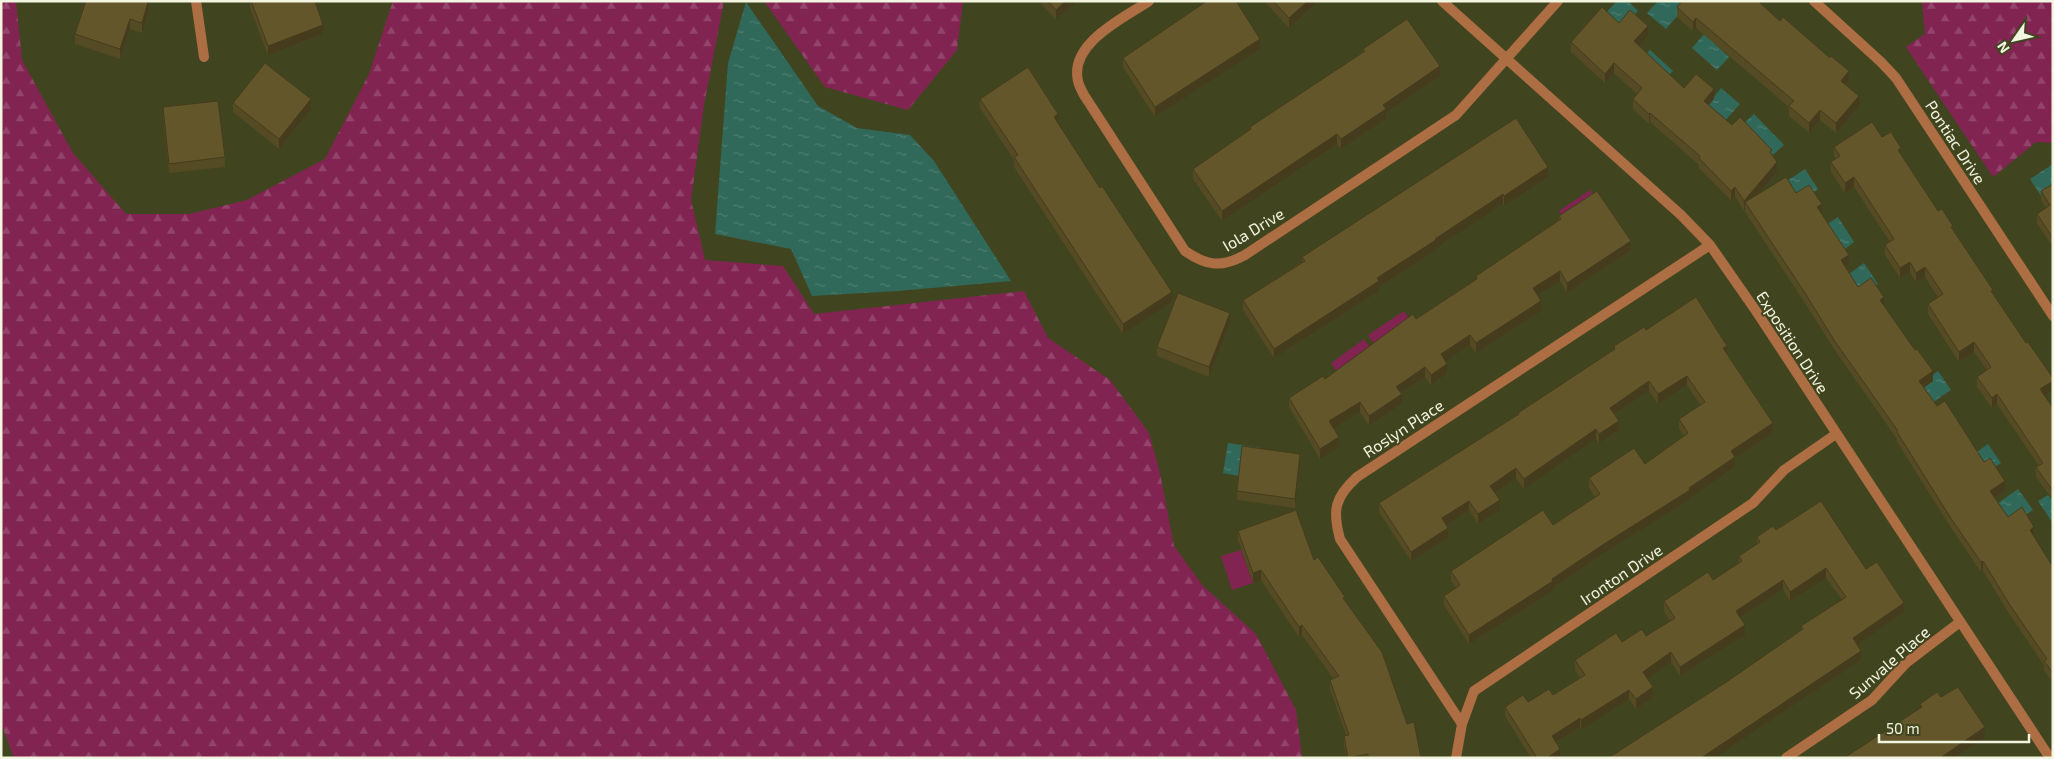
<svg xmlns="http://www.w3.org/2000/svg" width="2054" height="759" font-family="'Exo 2',sans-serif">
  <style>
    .forest { fill: url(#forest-firs) }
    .pitch { fill: #812452 }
    .water { fill: url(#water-ripples) }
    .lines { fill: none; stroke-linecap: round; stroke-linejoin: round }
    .street { stroke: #ac6e42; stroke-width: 10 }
    .wall { fill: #544a24 }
    .shaded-wall { fill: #453c1d }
    .building { fill: #62562a; stroke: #453c1d }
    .labels { text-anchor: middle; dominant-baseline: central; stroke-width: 4; stroke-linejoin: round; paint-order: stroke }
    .street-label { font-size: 16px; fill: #f2f6e0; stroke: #41451f }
  </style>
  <defs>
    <pattern id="forest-firs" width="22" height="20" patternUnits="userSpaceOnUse" patternTransform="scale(1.25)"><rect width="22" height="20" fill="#812452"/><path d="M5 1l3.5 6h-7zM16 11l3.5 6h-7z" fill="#93446b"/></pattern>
    <pattern id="water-ripples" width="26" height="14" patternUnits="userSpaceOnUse" patternTransform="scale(1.25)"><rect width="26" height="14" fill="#30685a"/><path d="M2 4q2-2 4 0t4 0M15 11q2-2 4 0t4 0" fill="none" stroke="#4e7e71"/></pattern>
  </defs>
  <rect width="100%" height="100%" fill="#41451f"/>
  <path class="forest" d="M1,1H16L22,60L73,153L126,214H189L247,200L325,159L369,74L393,1H724L704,105L691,200L705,260L783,266L814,314L1024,291L1048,338L1110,380L1149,433L1160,473L1174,546L1203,586L1256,634L1296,710L1302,758H14L1,723Z
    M764,1H963L957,50L908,110L825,87Z
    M1922,1H2053V143L2036,142L1993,177L1906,47L1925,34Z"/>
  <path class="pitch" d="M1590,190L1597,201L1566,222L1559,211Z
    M1404,311L1413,324L1381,354L1368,335Z
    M1364,339L1374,353L1340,377L1331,363Z
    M1241,550L1253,583L1232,590L1221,556Z"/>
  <path class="water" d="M1617,1H1628L1638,11L1619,32L1602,17Z
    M1658,1H1681L1686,6L1666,29L1647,13Z
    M746,2L818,106L857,128L910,135L934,161L1011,281L898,291L812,296L791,249L715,234L728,63Z
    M1704,34L1729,57L1717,70L1692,48Z
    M1650,50L1673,71L1665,79L1642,58Z
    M1721,88L1740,104L1721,125L1704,110Z
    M1754,114L1784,145L1770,157L1740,127Z
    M2053,164V193L2043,199L2030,179Z
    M1805,169L1818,189L1797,203L1784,183Z
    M1838,217L1854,242L1841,252L1824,226Z
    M1864,263L1878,284L1858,297L1845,277Z
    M1938,371L1951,390L1929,405L1919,391L1933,381L1930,377Z
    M1228,443L1261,448L1259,458L1239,476L1223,473Z
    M1988,444L2001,463L1991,469L1970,457Z
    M2018,489L2033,510L2008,526L1994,506Z
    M2048,495L2053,501L2052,522L2038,501Z"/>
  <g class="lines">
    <path class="street" d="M196,1L204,57
      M1149,1C1124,18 1069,43 1078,81C1079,86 1082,91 1084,95L1185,251C1207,266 1221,268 1245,255L1456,115L1558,1
      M1442,1L1681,215L1710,245L1756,311L2050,758
      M1814,1L1881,62L1896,78L2053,316
      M1462,724L1340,539C1332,510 1335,497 1357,477L1710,245
      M1456,758L1462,724L1474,691L1753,503L1784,470L1836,434
      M1786,758L1872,700L1906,663L1960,622"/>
  </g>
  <path class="wall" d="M250,1H315L323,34L268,55L250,8Z
    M1039,1H1077L1056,20Z
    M1264,1H1318L1289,28Z
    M1681,1H1760L1759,2L1849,81L1846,85L1859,106L1836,133L1820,120L1809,133L1789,116V107L1696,28L1693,31L1677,17V7L1681,2Z
    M148,12L142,33L130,29L120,59L75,44V34Z
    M1619,23L1648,36L1639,46L1684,88L1714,99L1709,105L1732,125L1772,156L1777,172L1758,194L1796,193L1822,214L1849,264L1845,267L1858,287L1884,305L1933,381L1924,387L1937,406L1984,462L2005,491L1995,498L2008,517L2034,537L2053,567V683L2044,670V665L2010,615L1983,571L1981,572L1950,526L1897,442V439L1834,349L1805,303L1745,212V210L1744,211L1735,196L1731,200L1699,168V165L1650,122L1649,124L1633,109V99L1637,94L1614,73L1605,83L1571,52V42Z
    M1260,49L1155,117L1123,67V58Z
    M1363,49L1440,76L1386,113V119L1341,149L1337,144L1222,221L1193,179V169L1250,130V127L1363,52Z
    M980,99L1058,123L1172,302L1123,334L1014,167V160L980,108Z
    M233,103L311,109L279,149L233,112Z
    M163,107L225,157V167L169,173L163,117Z
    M1882,137L1901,154L1938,211L1953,229L1993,293L2026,343L2053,378V390L2044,396L2053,408V500L2036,477V467L2039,466L1997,404L1992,408L1977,387V377L1987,370L1974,352L1959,362L1928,314V304L1938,297L1925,277L1916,282L1910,272L1900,278L1885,255V245L1890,242L1854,187L1845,193L1831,172V162L1836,159L1834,156V147Z
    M1548,177L1504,206L1503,204L1436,248V250L1379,287V291L1274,358L1243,310V300L1302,262V257Z
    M2053,184V247L2037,223V214L2046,208L2041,201V191Z
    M1559,216L1631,250L1567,293L1560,281L1537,295L1541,311L1476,353L1470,345L1445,361L1447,373L1431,385L1425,377L1401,393L1402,404L1369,426L1360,412L1334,428L1339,447L1320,459L1289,407V398L1325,379L1476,280V276L1559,220Z
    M1230,323L1209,377L1157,356V347Z
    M1646,330L1727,354L1773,433L1735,458V467L1690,498V499L1604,553L1553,588V591L1469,644L1444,605V596L1456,588L1451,581V571L1553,525L1595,497L1589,487V478L1645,464L1684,436L1679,429V419L1700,405L1687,385L1658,404L1649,391L1615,414L1619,430L1599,443L1596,439L1524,489L1516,478L1495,493L1500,510L1478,524L1469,510L1446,525L1448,538L1411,561L1379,512V503L1518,415V413L1614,350V346Z
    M1300,464L1295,508L1237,500V491Z
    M1776,530L1866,569L1904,612L1857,645L1861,660L1715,758H1608L1725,683L1801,631V626L1842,600L1826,578L1790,601L1783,589L1740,617L1745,635L1680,676L1671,662L1648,678L1653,697L1636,709L1629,699L1581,730L1580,727L1556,743L1560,758H1531L1505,716V707L1528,702L1553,695L1580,678L1575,670V660L1622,642L1646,636L1670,621L1664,611V601L1713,580L1739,563V556L1757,545V537Z
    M1238,531L1314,560L1345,601L1407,724L1421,758H1347L1344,746V736L1346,735L1330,689V680L1333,678L1302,635L1299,637L1261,580L1253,583L1238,540Z"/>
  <path class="shaded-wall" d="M1066,1H1077L1056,20V10Z
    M1308,1H1318L1289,28V18Z
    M148,2V12L142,33V23Z
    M1696,18V28L1693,31V22Z
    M130,19V29L120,59V49Z
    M323,25V34L268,55V46Z
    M1648,26V36L1634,51V41Z
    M1260,39V49L1155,117V107Z
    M1614,63V73L1605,83V74Z
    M1440,66V76L1386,113V119L1341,149V139L1383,105Z
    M1849,71V81L1841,91V81Z
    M1714,89V99L1704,110V101Z
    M1859,96V106L1836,133V123Z
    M311,99V109L279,149V139Z
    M1820,110V120L1809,133V123Z
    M1650,113V122L1649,124V114Z
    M1058,114V124L1054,117Z
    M1337,134V144L1222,221V211Z
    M1777,162V172L1748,206L1745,202V210L1744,211V201Z
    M1548,167V177L1504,206V196Z
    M1854,177V187L1845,193V183Z
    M1735,187V196L1731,200V191Z
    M1503,194V204L1436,248V250L1379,287V291L1274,358V349L1435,239Z
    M1822,204V213L1817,207Z
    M1631,241V250L1567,293V283Z
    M1849,255V264L1841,270V260Z
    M1910,262V272L1900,278V268Z
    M1925,267V277L1916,282V273Z
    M1560,271V281L1533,298V288Z
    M1172,292V302L1123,334V324Z
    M1884,297V307L1880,300Z
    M1541,301V311L1476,353V343Z
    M1230,313V323L1209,377V367Z
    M1470,335V345L1441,364V354Z
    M1974,342V352L1959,362V352Z
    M1727,346V355L1723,348Z
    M1447,364V373L1431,385V375Z
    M1425,367V377L1396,396V387Z
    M1933,371V381L1919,391V381Z
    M1687,376V385L1658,404V394Z
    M1649,381V391L1610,417V408Z
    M2053,381V390L2040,399V389Z
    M1402,394V404L1369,426V416Z
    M1997,394V404L1992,408V398Z
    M1360,402V412L1329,431V421Z
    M1619,421V430L1599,443V434Z
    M1773,423V433L1735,458V467L1690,498V499L1604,553L1553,588V591L1469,644V635L1604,544L1689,488L1731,451Z
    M1596,429V439L1524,489V479Z
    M1339,437V447L1320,459V449Z
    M1300,454V464L1295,508V499Z
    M1516,468V478L1490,496V486Z
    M2005,481V491L1990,501V491Z
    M1500,500V510L1478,524V514Z
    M1469,501V510L1442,528V518Z
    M2034,527V537L2030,540V530Z
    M1448,528V538L1411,561V552Z
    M1983,561V571L1981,572V562Z
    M1826,568V578L1790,601V592Z
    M1261,570V580L1253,583V573Z
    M1783,580V589L1736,620V611Z
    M1904,603V612L1853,648V638Z
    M1302,625V635L1299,637V627Z
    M1745,625V635L1680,676V667Z
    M1861,651V660L1715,758H1701Z
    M1671,652V662L1643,682V672Z
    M1653,687V697L1636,709V699Z
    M1629,690V699L1581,730V720Z
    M1580,718V727L1552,745V736Z
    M1985,727V737L1954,758H1943V756Z
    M1560,749V758H1547Z"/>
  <path class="building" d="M86,1H146L148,2L142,23L130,19L120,49L75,34Z
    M251,1H315L323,25L268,46Z
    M1048,1H1066L1056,10Z
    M1207,1H1236L1260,39L1155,107L1123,58Z
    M1273,1H1308L1289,18Z
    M1682,1H1758L1780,21L1783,17L1830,58L1831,56L1849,71L1841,81L1859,96L1836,123L1820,110L1809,123L1789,106L1794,101L1696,18L1693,22L1677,7Z
    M1602,7L1619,23L1630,10L1648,26L1634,41L1684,88L1696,74L1714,89L1704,101L1732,125L1740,117L1772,150L1770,152L1777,162L1744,201L1735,187L1731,191L1699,158L1700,156L1650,113L1649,114L1633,99L1642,88L1614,63L1605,74L1571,42Z
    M1407,19L1440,66L1383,105L1386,109L1341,139L1337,134L1222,211L1193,169L1251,129L1250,127L1365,51L1363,49Z
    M265,63L311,99L279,139L233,103Z
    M1028,67L1058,114L1054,117L1100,188L1102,186L1172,292L1123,324L1014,157L1018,155L980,99Z
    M218,101L225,157L169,164L163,107Z
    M1516,118L1548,167L1504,196L1503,194L1435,239L1436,240L1377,278L1379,281L1274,349L1243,300L1305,261L1302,257Z
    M1872,122L1882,137L1891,132L1901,148L1898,150L1938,211L1942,209L1953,226L1951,227L1993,290L1991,291L2026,343L2028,342L2053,378V381L2040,389L2053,408V491L2036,467L2043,463L1997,394L1992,398L1977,377L1991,367L1974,342L1959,352L1928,304L1943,294L1925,267L1916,273L1910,262L1900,268L1885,245L1894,239L1854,177L1845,183L1831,162L1840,156L1834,147Z
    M1786,177L1796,193L1809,185L1822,204L1817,207L1849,255L1841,260L1858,287L1871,278L1884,297L1880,300L1915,350L1917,349L1933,371L1919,381L1937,406L1945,401L1984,462L1990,458L2005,481L1990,491L2008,517L2022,507L2034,527L2030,530L2053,567V673L2044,661L2047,659L2010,605L1983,561L1981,562L1950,517L1897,432L1898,431L1834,340L1805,293L1745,202Z
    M2053,184V238L2037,214L2050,205L2041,191Z
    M1597,191L1631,241L1567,283L1560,271L1533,288L1541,301L1476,343L1470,335L1441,354L1447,364L1431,375L1425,367L1396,387L1402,394L1369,416L1360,402L1329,421L1339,437L1320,449L1289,398L1323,376L1325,379L1413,314L1416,319L1477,279L1476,276L1561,219L1559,216Z
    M1178,293L1230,313L1209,367L1157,347Z
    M1696,297L1727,346L1723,348L1773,423L1731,451L1735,457L1689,488L1690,490L1604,544L1552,579L1553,581L1469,635L1444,596L1460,585L1451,571L1543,510L1553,525L1600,494L1589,478L1634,448L1645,464L1688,433L1679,419L1705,402L1687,376L1658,394L1649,381L1610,408L1619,421L1599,434L1596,429L1524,479L1516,468L1490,486L1500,500L1478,514L1469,501L1442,518L1448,528L1411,552L1379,503L1519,414L1518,413L1615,349L1614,346L1644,327L1646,330Z
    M1242,446L1300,454L1295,499L1237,491Z
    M1821,501L1866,569L1877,562L1904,603L1853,638L1861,651L1701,758H1608L1725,683L1803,629L1801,626L1846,597L1826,568L1790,592L1783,580L1736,611L1745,625L1680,667L1671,652L1643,672L1653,687L1636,699L1629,690L1581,720L1580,718L1552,736L1560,749L1547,758H1537L1505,707L1523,695L1528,702L1549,689L1553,695L1585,675L1575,660L1616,633L1622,642L1642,629L1646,636L1675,618L1664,601L1708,572L1713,580L1742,561L1739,556L1760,542L1757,537L1773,526L1776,530Z
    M1296,510L1314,560L1318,557L1345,597L1343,598L1382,652L1407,724L1414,722L1421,758H1368V754L1348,758L1344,736L1349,735L1330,680L1339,676L1302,625L1299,627L1261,570L1253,573L1238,531Z
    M1958,687L1985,727L1943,756L1944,758H1844L1922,707L1920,704L1937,692L1941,697Z"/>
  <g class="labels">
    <g class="street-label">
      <text transform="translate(1956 142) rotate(57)">Pontiac Drive</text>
      <text transform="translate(1253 229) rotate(-31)">Iola Drive</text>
      <text transform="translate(1793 342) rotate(57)">Exposition Drive</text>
      <text transform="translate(1403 428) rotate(-33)">Roslyn Place</text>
      <text transform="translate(1621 574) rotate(-34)">Ironton Drive</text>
      <text transform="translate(1889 662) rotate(-41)">Sunvale Place</text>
    </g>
  </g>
  <rect width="2054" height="759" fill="none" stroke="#f2f6e0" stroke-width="5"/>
  <g transform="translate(2014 40) rotate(236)" stroke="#41451f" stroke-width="4" paint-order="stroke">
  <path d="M0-4L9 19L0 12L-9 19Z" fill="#f2f6e0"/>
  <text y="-8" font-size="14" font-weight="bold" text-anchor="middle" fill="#f2f6e0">N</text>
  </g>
  <path d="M1879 734v8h150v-8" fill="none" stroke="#f2f6e0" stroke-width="2.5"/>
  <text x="1886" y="734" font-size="15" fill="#f2f6e0" stroke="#41451f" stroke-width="4" paint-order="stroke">50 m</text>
</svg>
